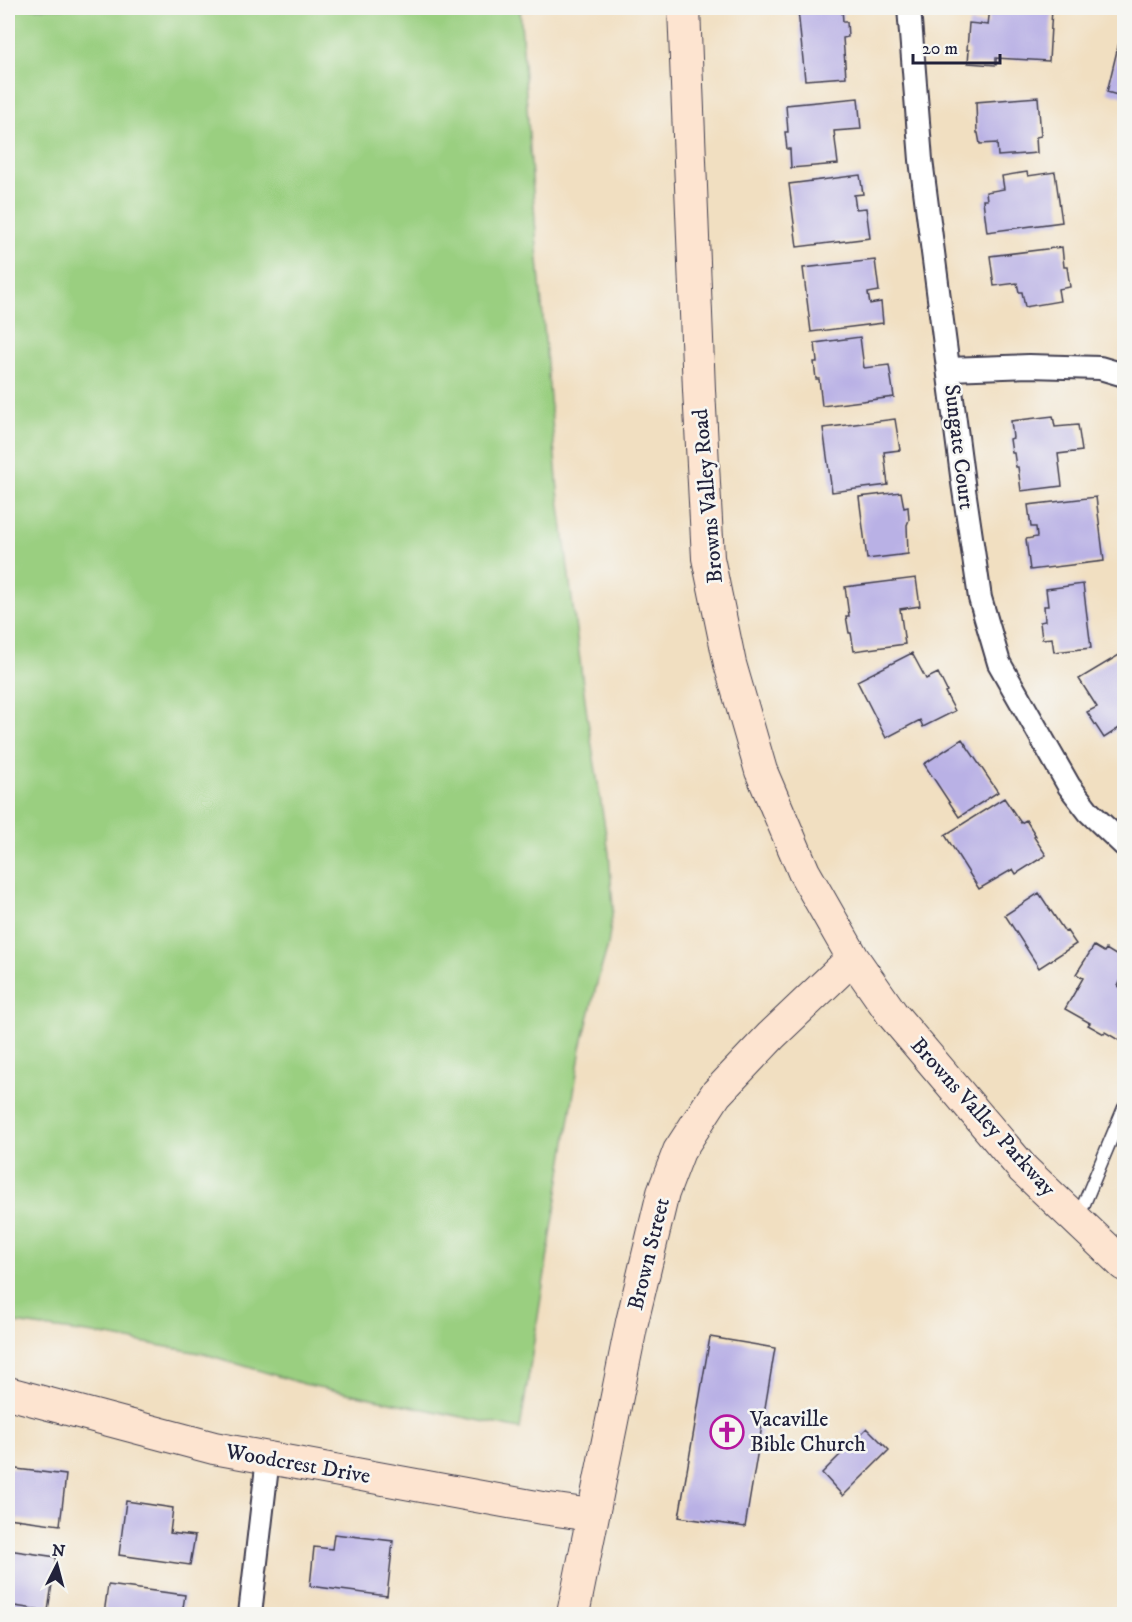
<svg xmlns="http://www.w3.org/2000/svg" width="1132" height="1622" font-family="'IM FELL DW Pica',serif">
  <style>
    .green { fill: #9acf80; stroke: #5e785e; stroke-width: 1.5 }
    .building { fill: #b9b1e5 }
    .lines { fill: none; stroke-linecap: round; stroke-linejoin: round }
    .lane-casing { stroke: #413e4f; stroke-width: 15 }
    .street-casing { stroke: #413e4f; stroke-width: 26 }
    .secondary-casing { stroke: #413e4f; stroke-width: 34 }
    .lane { stroke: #fff; stroke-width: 12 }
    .street { stroke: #fff; stroke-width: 22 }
    .secondary { stroke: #fde4d0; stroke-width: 32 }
    .labels { text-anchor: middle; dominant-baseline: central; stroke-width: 5; stroke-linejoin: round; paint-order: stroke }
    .street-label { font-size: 22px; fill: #22223b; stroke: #f6f6f2 }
    .poi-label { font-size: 22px; fill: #22223b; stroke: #f6f6f2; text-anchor: start }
  </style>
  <rect width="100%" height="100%" fill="#f6f6f2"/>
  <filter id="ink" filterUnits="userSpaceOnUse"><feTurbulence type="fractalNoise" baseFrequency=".0167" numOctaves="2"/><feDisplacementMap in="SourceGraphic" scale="12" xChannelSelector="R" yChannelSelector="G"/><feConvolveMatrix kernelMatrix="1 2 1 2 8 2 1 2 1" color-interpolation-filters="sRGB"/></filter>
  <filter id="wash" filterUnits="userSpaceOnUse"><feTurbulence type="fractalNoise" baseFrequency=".008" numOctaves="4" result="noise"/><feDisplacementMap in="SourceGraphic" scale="24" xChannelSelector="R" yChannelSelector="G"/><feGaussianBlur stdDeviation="1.35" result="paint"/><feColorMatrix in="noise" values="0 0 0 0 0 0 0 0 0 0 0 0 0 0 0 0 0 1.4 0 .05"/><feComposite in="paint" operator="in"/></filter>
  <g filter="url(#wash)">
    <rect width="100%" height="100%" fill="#f1dfc1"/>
    <path class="green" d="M8,8H520L537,248L558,491L587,715L609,853L613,908L608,945L597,983L581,1048L520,1429L304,1384L205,1354L108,1336L8,1322Z"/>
    <g id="blocks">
      <path class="building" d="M833,8H842L843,22H847L848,37L843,38L846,77L805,80L798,10Z
        M990,8H1052L1049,61L996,58V65L968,63L969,50H967L969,23L988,25Z
        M1120,38L1124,39V97L1107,92Z
        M1038,97L1041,136L1036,137L1037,153L998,156L997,143L980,144L978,133H977L976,102Z
        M858,98L861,129L834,131L838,164L791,168L790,149H787L785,132H788L786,105Z
        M1027,172L1028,176L1055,172L1062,222L987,232L983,200H987L986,192L1004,189L1002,176Z
        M860,175L863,194L854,195L856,209L866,208L870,238L797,247L789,184Z
        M1062,247L1064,267H1067L1070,287L1058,289L1060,301L1025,307L1022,292H1019L1017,283L994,286L990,256Z
        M875,260L879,291L868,293L870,304L881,302L883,323L811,332L803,268Z
        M860,337L864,368L889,365L894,397L822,406L819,379H816L814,362H817L815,343Z
        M1053,416L1055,427L1078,425L1082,451L1058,454L1062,486L1021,491L1018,467H1016L1014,453H1012L1010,439L1013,438L1011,421Z
        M895,419L900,450L884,452L888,485L832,492L823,428Z
        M901,492L904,508L908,507L909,520L907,525L908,554L867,559L859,497Z
        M1096,497L1104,561L1030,570L1026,539L1037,537L1036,527H1031L1028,505Z
        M916,578L920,606L900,609L905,644L854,651L851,633H849L846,616H849L845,587Z
        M1083,584L1091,648L1054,652L1052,638L1042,639L1040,622L1045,621L1044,606H1048L1046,589Z
        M1124,652V725L1104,738L1087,712L1097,707L1079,679Z
        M912,653L926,679L938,673L947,691L945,692L955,711L923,727L920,720L886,738L857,681Z
        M962,739L998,792L959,817L924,764Z
        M1004,798L1021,823L1026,820L1036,836L1034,837L1046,855L1016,874L1013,869L979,889L945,835Z
        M1039,893L1065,932L1067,931L1076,944L1039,968L1005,915Z
        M1094,946L1104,952L1106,949L1124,960V974L1118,986L1124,990V1034L1120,1041L1105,1032L1104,1034L1088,1025L1090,1023L1065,1009L1083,978L1076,974Z
        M710,1337L775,1348L745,1527L679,1517Z
        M867,1428L889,1450L843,1496L822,1473Z
        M8,1468L66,1475L60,1525L8,1518Z
        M126,1501L173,1508L170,1533L195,1536L190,1565L119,1555Z
        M334,1534L393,1541L387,1596L310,1586L314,1547L332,1549Z
        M8,1550L56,1557L48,1611L8,1605Z
        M108,1585L185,1595L182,1614H104Z"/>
    </g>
  </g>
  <g filter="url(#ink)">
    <use href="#blocks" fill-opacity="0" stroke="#413e4f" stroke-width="1.5"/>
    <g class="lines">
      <defs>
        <path id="lane" d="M1078,1218L1124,1108"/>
        <path id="street" d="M909,8L921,160L963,483L980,598L999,663L1069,786L1089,812L1124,845
          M949,369L1029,366L1100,368L1124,375
          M250,1614L268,1458"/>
        <path id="secondary" d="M684,8L699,390L708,558L730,664L761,771L804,872L853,958L892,1014L1023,1169L1124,1265
          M8,1393L214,1448L542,1508L592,1515
          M573,1614L632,1322L663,1193L679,1151L716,1094L771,1036L853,958"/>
      </defs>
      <use href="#lane" class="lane-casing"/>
      <use href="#street" class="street-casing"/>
      <use href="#secondary" class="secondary-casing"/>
      <use href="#lane" class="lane"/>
      <use href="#street" class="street"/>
      <use href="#secondary" class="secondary"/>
    </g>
  </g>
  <defs>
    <symbol id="church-ring" viewBox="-11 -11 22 22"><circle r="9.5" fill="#f6f6f2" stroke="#b5179e" stroke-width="1.5"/><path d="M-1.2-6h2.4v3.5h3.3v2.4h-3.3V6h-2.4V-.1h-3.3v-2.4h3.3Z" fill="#b5179e"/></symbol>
  </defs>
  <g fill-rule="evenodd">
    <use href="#church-ring" x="708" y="1413" width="38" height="38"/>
  </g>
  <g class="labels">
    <g class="street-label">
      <text transform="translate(959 447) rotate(83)">Sungate Court</text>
      <text transform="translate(708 496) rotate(-95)">Browns Valley Road</text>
      <text transform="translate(983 1117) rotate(48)">Browns Valley Parkway</text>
      <text transform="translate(649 1254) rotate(-76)">Brown Street</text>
      <text transform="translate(298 1464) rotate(10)">Woodcrest Drive</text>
    </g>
    <g class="poi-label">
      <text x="750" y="1419">Vacaville<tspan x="750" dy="25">Bible Church</tspan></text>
    </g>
  </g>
  <rect width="1132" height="1622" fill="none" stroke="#f6f6f2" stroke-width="30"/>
  <g transform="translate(57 1565) rotate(6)" stroke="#f6f6f2" stroke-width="4.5" paint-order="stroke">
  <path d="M0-4.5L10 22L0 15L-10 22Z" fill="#22223b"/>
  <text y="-9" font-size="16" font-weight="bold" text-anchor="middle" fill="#22223b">N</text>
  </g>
  <path d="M913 54v9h87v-9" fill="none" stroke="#22223b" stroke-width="3"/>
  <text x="922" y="54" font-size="18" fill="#22223b" stroke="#f6f6f2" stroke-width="4.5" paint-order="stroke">20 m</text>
</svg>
